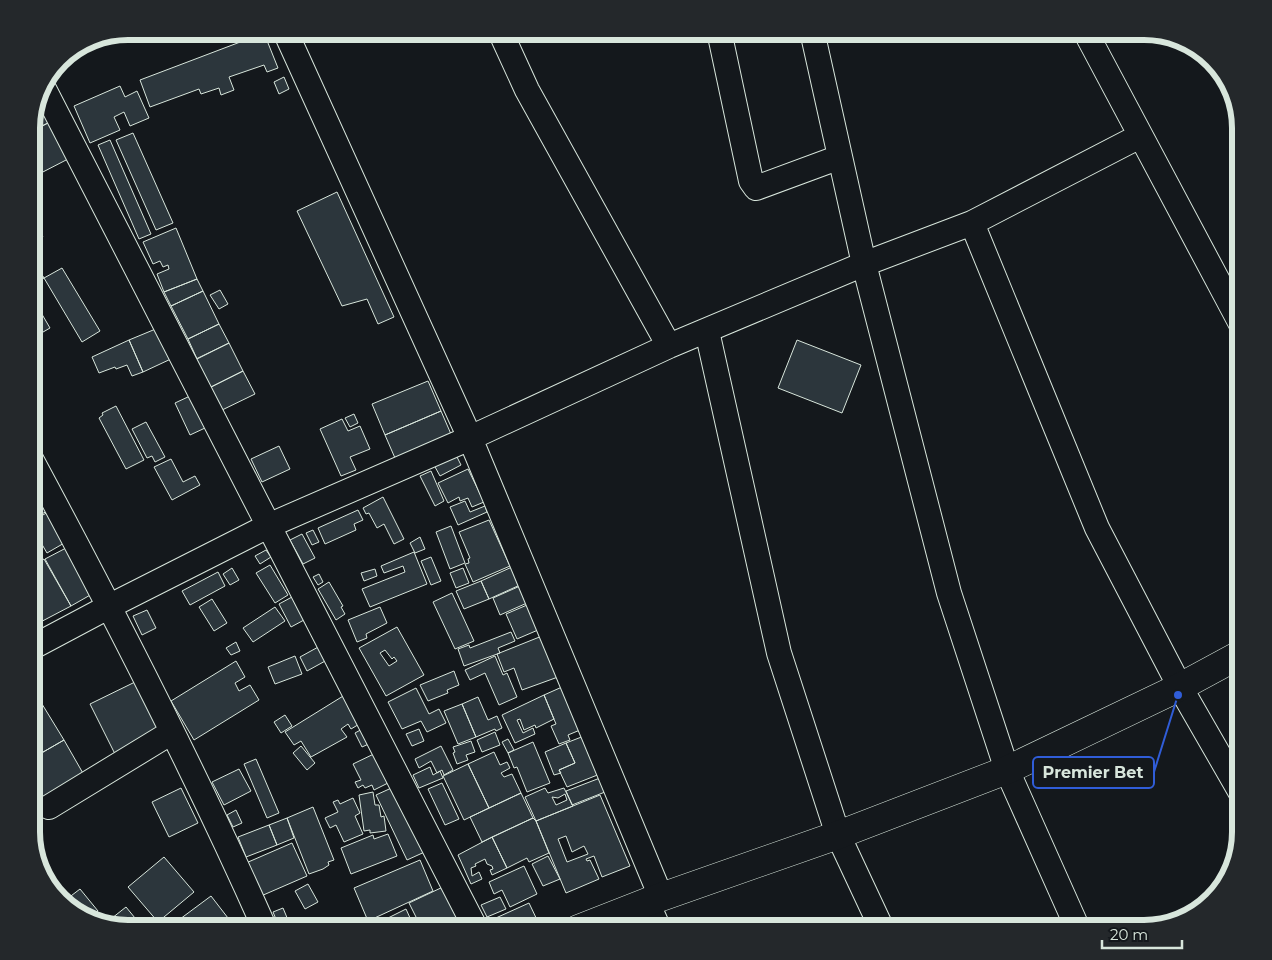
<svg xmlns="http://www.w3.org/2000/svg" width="1272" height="960" font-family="Montserrat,sans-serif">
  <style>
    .building { fill: #2c363c; stroke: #d8e6dc; fill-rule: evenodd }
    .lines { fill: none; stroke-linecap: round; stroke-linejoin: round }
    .minor-casing { stroke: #d8e6dc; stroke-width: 26 }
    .tertiary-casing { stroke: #d8e6dc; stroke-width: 29 }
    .minor { stroke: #14181c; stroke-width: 24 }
    .tertiary { stroke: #14181c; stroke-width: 28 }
    .rim { fill: none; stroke: #d8e6dc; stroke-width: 6 }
    .leader { fill: none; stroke: #305dd8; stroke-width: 2 }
    .callout-dot { fill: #305dd8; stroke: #14181c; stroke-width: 2 }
    .callout { fill: #14181c; stroke: #305dd8; stroke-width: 2 }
    .callout-label { font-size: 16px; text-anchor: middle; font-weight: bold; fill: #d8e6dc }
  </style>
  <rect width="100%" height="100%" fill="#14181c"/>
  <path class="building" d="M264,33L278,68L267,72L264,65L229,77L234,90L221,95L219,88L201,94L199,89L150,107L140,80Z
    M284,77L289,89L279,94L274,82Z
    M120,86L125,97L137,91L149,118L130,126L124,112L114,117L120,130L90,143L74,106Z
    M44,113L48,123L31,131L32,118Z
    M48,123L68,159L39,174L31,161V132Z
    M133,133L173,223L156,230L116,140Z
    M110,140L151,234L139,239L98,145Z
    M337,192L394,317L378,324L367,299L342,306L297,211Z
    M31,219L43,237L31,244Z
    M176,228L197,279L164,292L157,274L169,269L168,265L163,267L160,261L153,264L143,242Z
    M35,263L44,278L31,286V265Z
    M62,268L100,331L82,342L44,278Z
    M197,279L203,291L171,306L164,292Z
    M220,290L228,304L219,309L210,295Z
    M203,291L219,324L188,339L171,306Z
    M36,304L50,328L31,339V306Z
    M219,324L229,343L197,359L188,339Z
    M158,328L173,358L143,372L129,340Z
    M129,340L143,372L132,376L127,365L116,369L115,367L99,373L92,357Z
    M797,340L861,365L842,413L778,388Z
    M229,343L243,371L207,389L196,359Z
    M243,371L255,394L218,412L207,389Z
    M428,381L441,411L385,435L372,404Z
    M190,396L205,428L190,435L175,403Z
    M116,406L144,460L126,469L99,418L103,415L102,413Z
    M441,411L454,441L398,465L385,435Z
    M354,414L358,423L350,427L345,418Z
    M342,419L348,431L360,426L370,449L350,457L356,470L341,476L320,429Z
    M146,422L165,457L155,462L152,456L147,458L132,429Z
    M279,446L290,469L262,482L251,459Z
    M456,455L461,465L440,476L434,465Z
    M171,459L183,482L195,476L200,485L172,500L154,467Z
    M468,469L484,502L472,507L468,498L460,501L459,497L448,503L438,483Z
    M431,471L444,501L435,506L420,476Z
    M36,487L49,510L31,520V489Z
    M383,497L404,539L394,544L384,524L377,528L369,513L366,514L363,508Z
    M465,501L470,512L485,506L487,512L458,525L450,507Z
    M358,510L363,520L354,524L356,530L325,544L318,528Z
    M48,512L66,542L47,553L40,541L31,546V522Z
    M489,520L510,566L473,582L465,564L469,563L468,559L470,558L459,532Z
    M451,526L465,563L450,569L436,532Z
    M313,530L319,542L312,545L306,533Z
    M302,534L315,558L303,564L290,540Z
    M420,537L425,549L415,553L410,543Z
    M66,548L92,594L71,606L45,559Z
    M266,550L271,557L260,564L255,556Z
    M414,552L427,584L370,607L362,589L405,572L403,566L384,573L381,566Z
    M431,557L441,581L431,585L421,561Z
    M44,559L71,606L31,627V566Z
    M270,565L288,595L275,603L256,573Z
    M512,567L520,585L489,599L481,581Z
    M232,568L239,580L230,585L223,574Z
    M463,568L469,583L456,588L450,573Z
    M375,569L377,576L364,581L361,573Z
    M218,572L225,586L190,605L182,591Z
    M319,574L323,582L318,585L313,577Z
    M481,581L489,599L464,609L456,591Z
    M329,582L343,606L341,607L345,614L336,620L318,589Z
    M520,586L527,603L500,615L493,598Z
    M452,593L474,641L455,649L433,602Z
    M292,597L304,620L291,627L279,604Z
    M212,599L227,623L214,631L199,607Z
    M527,605L538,630L517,639L506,614Z
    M275,607L285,621L253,642L243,628Z
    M380,607L387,623L366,634L367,638L357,642L348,620Z
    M147,610L156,628L142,635L133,616Z
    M397,627L424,675L386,696L359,648ZM385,650L392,659L394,657L397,661L389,666L380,653Z
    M511,632L515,641L498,648L500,653L464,666L458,649L469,645L470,648Z
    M542,636L558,677L522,690L514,668L504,672L497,654Z
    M236,642L240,651L231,655L226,648Z
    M320,646L327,660L307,671L300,657Z
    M295,656L302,674L275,684L268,667Z
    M495,656L503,675L507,673L517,697L499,705L485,673L470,680L465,670Z
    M236,661L245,677L235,683L239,691L250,685L259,700L194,740L171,701Z
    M454,671L459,685L447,690L448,693L428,701L420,685Z
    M135,682L161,734L116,756L90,704Z
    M31,686L42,704L31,711Z
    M562,687L580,730L568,735L570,740L559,744L551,726L556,724L544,695Z
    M416,688L429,714L439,709L446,723L427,732L421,721L402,729L388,702Z
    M348,693L361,723L351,729L348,724L341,729L347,737L311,757L301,741L294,745L285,732Z
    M544,695L554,719L536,728L535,725L524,730L520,719L517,720L523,733L533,728L535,734L515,743L502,715Z
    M478,697L488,720L497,716L502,728L496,731L495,729L476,737L462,704Z
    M42,704L64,740L31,759V711Z
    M462,704L476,737L458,744L444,711Z
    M285,715L292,726L281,733L274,722Z
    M366,727L373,742L362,747L355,733Z
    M419,729L424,741L412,746L406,734Z
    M495,732L500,745L482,752L477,740Z
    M584,736L600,774L567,787L559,770L575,763L566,743Z
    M508,739L514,750L508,753L502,742Z
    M64,740L84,775L33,805L31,802V759Z
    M471,741L475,752L466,755L468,760L457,764L453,753L455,752L453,747Z
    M533,742L550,783L527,792L517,767L514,768L508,753Z
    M566,743L575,763L559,770L561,773L554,775L545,752Z
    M301,746L315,763L307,770L293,753Z
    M441,746L453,770L444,775L442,770L437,773L431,761L419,768L415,759Z
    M380,751L394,780L374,790L372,785L365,788L363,785L358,788L355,782L361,780L353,764Z
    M494,752L500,765L507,762L510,768L501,773L504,777L512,774L521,793L489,808L468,764Z
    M256,759L279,813L267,818L244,764Z
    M468,764L489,808L464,820L443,776Z
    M430,767L433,775L440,771L443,778L419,788L413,775Z
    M239,769L251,791L224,805L212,782Z
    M600,778L605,792L572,805L566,791Z
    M442,783L459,819L445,825L428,789Z
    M398,785L429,850L407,860L376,795Z
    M181,788L198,823L169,837L152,802Z
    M545,788L548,793L564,788L573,806L536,821L525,797ZM565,794L567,800L556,805L552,797L558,798Z
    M373,792L375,805H379L381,817L384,816L386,831L370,833V830L364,831L359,795Z
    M521,793L533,818L482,842L470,817Z
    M600,795L630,866L602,877L594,856L586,859L587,861L590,860L599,879L566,893L536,821ZM566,836L572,852L584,846L588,854L567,862L558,839Z
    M353,798L360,813L355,816L363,834L344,842L336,825L330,828L325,818L338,812L333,802L338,800L340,804Z
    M313,807L334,860L328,862L329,865L323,869L309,874L287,818Z
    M236,810L242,823L233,827L227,815Z
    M287,818L294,838L277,845L269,825Z
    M533,818L536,821L549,853L529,862L527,858L507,868L492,837Z
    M269,825L277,845L246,857L238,837Z
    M388,834L397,856L351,874L341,848L373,835L374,839Z
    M492,837L507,868L492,875L490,870L493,869L492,866L487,864L485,859L475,864L476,866L471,868L472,876L479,872L482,879L471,884L458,855Z
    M292,843L307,876L261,896L246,863Z
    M548,856L560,879L543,886L532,864Z
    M164,857L194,892L158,922L128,887Z
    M420,860L433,891L368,921L354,888Z
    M524,866L537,894L510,907L502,890L494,894L489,882Z
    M308,884L318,902L305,909L295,891Z
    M445,886L466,929H422L409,903Z
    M80,889L98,911L92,916L69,909L63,902Z
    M211,896L228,918L214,929H180L176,922Z
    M500,897L506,909L487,917L481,905Z
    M529,903L539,924L529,929H491L487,922Z
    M126,907L144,929H128L107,922Z
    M283,908L288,920L278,924L273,912Z
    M406,909L415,929H386L385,926L382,928L380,922Z
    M357,918L361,929H330Z"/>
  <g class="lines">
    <defs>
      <path id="minor" d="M285,31L470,438L661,897
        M500,31L527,90L669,346
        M719,31L751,181L756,188L840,157
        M812,31L864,264L949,593L1007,770L1078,929
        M1085,31L1241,324
        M42,85L476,929
        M972,223L1097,528L1180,687L1241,793
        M707,331L779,653L838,835L882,929
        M31,459C114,613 194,769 265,929
        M31,648L110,606L268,526L470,438L669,346L864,264L972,223L1140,136
        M49,807L172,732
        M647,902L659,929"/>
      <path id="tertiary" d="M578,929L647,902L838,835L1007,770L1180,687L1241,654"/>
    </defs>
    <use href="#minor" class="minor-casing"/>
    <use href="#tertiary" class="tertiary-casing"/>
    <use href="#minor" class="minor"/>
    <use href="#tertiary" class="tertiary"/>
  </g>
  <path d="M0 0H1272V960H0ZM128 40H1144A88 88 0 0 1 1232 128V832A88 88 0 0 1 1144 920H128A88 88 0 0 1 40 832V128A88 88 0 0 1 128 40Z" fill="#24282b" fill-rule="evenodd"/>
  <path class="rim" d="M128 40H1144A88 88 0 0 1 1232 128V832A88 88 0 0 1 1144 920H128A88 88 0 0 1 40 832V128A88 88 0 0 1 128 40Z"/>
  <path class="leader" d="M1178 695L1154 772"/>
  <circle class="callout-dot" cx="1178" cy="695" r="5"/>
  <rect class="callout" x="1033" y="757" width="121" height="31" rx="5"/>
  <g class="callout-label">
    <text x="1093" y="778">Premier Bet</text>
  </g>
  <path d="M1102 940v8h80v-8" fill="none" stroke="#d8e6dc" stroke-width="2.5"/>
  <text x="1110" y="940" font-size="15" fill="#d8e6dc" stroke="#14181c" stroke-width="4" paint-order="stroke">20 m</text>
</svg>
